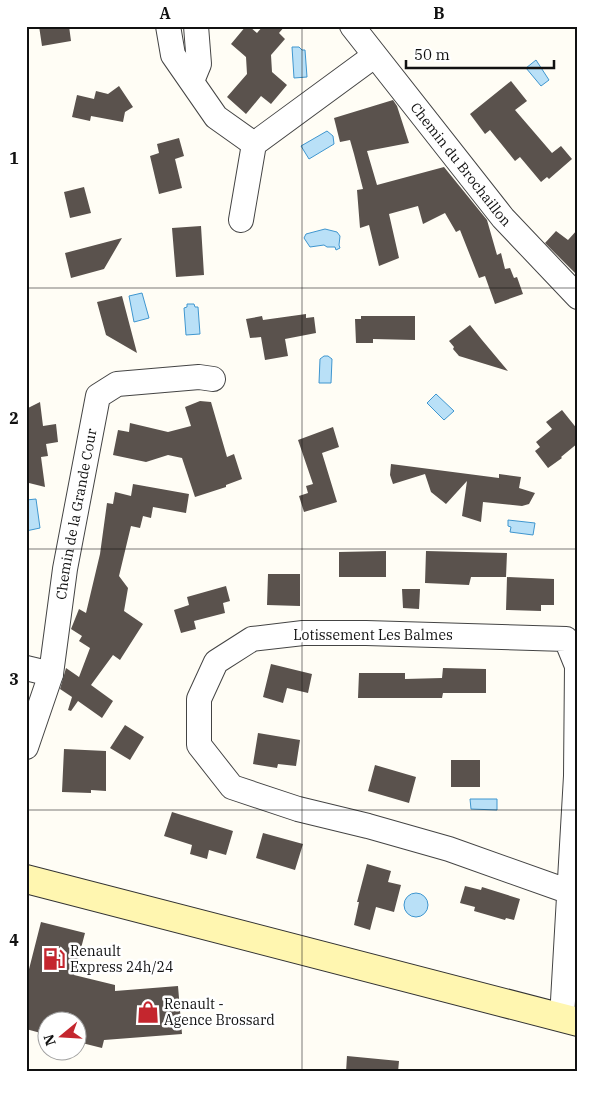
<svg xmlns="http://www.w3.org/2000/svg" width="604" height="1098" font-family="'IBM Plex Serif',serif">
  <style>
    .water { fill: #b9e0f7; stroke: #3f96cf }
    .building { fill: #5a524d }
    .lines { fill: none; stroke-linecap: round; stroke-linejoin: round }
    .street-casing { stroke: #444; stroke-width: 26 }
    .secondary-casing { stroke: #333; stroke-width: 30 }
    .street { stroke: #fff; stroke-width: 24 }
    .secondary { stroke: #fff6b0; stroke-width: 28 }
    .grid { fill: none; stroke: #111; stroke-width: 1; stroke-opacity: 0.55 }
    .labels { text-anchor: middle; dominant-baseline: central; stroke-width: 5; stroke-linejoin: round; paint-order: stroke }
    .street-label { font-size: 14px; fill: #111; stroke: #fff }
    .poi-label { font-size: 14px; fill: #111; stroke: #fff; text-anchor: start }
    .neatline { fill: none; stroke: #111; stroke-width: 2 }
    .grid-label { font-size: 16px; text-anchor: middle; font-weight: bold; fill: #111 }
  </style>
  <rect width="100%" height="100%" fill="#fffdf5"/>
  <path class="water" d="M292,47H299L302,50H305L307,77L294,78Z
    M536,60L549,80L541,86L526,68Z
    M327,131L333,136L334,144L309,159L301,146Z
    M325,229L337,232L340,236L339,245L340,248L336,250L335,247H327L324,245L310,247L304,238L306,234Z
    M142,293L149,318L134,322L129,296Z
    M187,304H194L195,307H198L200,334L186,335L184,308L187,307Z
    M324,356H328L332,359L331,383H319L320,359Z
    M436,394L454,411L444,420L427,403Z
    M36,499L40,528L26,531V500Z
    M508,520L535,523L533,535L510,532L511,527L508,526Z
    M470,799H497V810L471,809Z
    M404 905a12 12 0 1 1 24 0a12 12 0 1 1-24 0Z"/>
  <path class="building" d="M39,26H69L71,41L42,46Z
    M246,26H249L257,33L263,26H285L279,33L285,39L271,55L272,72L287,85L271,104L261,96L246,114L227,97L247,74L246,57L231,44Z
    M511,81L527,101L515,110L552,153L561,146L572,159L549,179L547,177L541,182L520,157L515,161L490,130L485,134L470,114Z
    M119,86L133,107L125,112L123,122L91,116L90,121L72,117L77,95L94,99L96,91L108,94Z
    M393,100L397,106L409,143L367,151L377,185L444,167L487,220L497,255L501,253L505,269L510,268L514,278L517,277L523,294L495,304L485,276L479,278L460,230L456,232L445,213L423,224L418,206L389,214L399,258L379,266L369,225L360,228L357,190L363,189L354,154L350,140L340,142L334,118Z
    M179,138L184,156L175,159L182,188L159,194L150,156L159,153L157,144Z
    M84,187L91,213L70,218L64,192Z
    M201,226L204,275L176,277L172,228Z
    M578,229V276L545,243L556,231L568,240Z
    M122,238L104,269L71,278L65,253Z
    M122,296L137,353L106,335L97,302Z
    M306,314V318L314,317L316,333L285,339L288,356L265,360L261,337L250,338L246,319L262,316L263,320Z
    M361,316H415V340L373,339V343H356L355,319H361Z
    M470,325L482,340L508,371L459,356L453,349L454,347L449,341Z
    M200,401L211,402L227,457L234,454L242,479L226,485V487L195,497L182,458L168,455L146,462L113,455L118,430L129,432L130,423L168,432L191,426L185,407Z
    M40,402L43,426L56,424L58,442L46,444L48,456L41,457L45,487L29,483L26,467V409Z
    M562,410L578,430V443L561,457L562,458L548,468L535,451L540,447L536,442L552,429L546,422Z
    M333,427L339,447L322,453L337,502L304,512L299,496L308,493L306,486L313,484L298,440Z
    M391,464L499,478V474L521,477L519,488L535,493L529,504L522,506L483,502L481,522L462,516L467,481L446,504L431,492L425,474L393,484L390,475Z
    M133,484L189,494L186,513L153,507L151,518L143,516L140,528L131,526L119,576L128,588L124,611L143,624L120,660L113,655L91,685L113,701L102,718L78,701L71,711L68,710L72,697L60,689L66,668L79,677L90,648L79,641L82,636L71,629L79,609L86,613L100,554L107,503L113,504L115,492L131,496Z
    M386,551V577H339V552Z
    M426,551L507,553L506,577H471L469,585L425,583Z
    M268,574H300V606L267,605Z
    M507,577L554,579V605H541V611L506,610Z
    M226,586L230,601L223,603L225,613L194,621L196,629L181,633L174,610L189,605L187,597Z
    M402,589H420L419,609L403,608Z
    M271,664L312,674L308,693L287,688L283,703L263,697Z
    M443,668L486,669V693H443L442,698H358L359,673H405V679L442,678Z
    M125,725L144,737L130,760L110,748Z
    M258,733L300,740L296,766L278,764L277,768L253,764Z
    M64,749L106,751V791L91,790V793L62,792Z
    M451,760H480V787H451Z
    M375,765L416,777L409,803L368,791Z
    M172,812L233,831L226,855L209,850L207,859L190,854L192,845L164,836Z
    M263,833L303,844L295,870L256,858Z
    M367,864L391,871L388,882L401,885L394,912L376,907L370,930L354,925L359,902H357Z
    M465,886L481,890L482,887L520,899L514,920L506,918L505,920L474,911L475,907L460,903Z
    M41,922L85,933L74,975L115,985V991L178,986L182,1034L104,1040L102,1048L78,1042V1020H48V1035L26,1029V981Z
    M347,1056L399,1061L398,1072H346Z"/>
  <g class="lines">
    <defs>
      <g id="street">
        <path d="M168,26L173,55L216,117L254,144"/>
        <path id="s1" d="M352,26L503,218L578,297"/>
        <path d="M192,81L199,64L196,26"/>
        <path d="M241,220L254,144L374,56"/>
        <path d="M26,668L51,674"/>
        <path id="s2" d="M26,747L51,674L65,569L98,396L117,384L199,377L213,379"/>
        <path d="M562,1018L576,776L577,666L566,639L366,633H303L252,639L216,662L199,699V745L232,787L298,809L368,826L449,849L570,892"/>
      </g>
      <path id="secondary" d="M26,879L578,1022"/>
    </defs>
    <use href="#street" class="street-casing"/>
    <use href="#secondary" class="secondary-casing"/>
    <use href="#street" class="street"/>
    <use href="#secondary" class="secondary"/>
  </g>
  <path class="grid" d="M302,26V1072M26,288H578M26,549H578M26,810H578"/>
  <defs>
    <symbol id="fuel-bare" viewBox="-9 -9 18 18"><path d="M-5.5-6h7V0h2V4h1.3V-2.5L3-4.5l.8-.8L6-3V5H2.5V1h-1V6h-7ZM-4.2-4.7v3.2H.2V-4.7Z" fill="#c4262e" stroke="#fff" stroke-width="2.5" paint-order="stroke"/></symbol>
    <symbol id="shop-bare" viewBox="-9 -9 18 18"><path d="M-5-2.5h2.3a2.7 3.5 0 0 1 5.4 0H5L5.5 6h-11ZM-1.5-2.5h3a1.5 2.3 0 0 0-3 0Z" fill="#c4262e" stroke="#fff" stroke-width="2.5" paint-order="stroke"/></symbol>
  </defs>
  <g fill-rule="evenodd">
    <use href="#fuel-bare" x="38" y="943" width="32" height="32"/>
    <use href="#shop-bare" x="132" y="996" width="32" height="32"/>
  </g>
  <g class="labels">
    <g class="street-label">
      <text stroke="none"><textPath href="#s1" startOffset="176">Chemin du Brochaillon</textPath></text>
      <text stroke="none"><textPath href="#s2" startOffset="239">Chemin de la Grande Cour</textPath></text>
      <text x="373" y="635">Lotissement Les Balmes</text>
    </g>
    <g class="poi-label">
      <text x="70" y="951">Renault<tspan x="70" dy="16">Express 24h/24</tspan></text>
      <text x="164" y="1004">Renault -<tspan x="164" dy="16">Agence Brossard</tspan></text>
    </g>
  </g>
  <rect width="604" height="1098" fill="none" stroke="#ffffff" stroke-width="55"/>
  <g transform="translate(62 1036) rotate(252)"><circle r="24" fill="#ffffff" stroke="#a0a0a0"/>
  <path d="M0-4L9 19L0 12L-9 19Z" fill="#c4262e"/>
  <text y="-8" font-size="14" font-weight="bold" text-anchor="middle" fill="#111111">N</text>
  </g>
  <path d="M406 60v8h148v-8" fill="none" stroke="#111111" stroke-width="2.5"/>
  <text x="414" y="60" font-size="15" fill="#111111" stroke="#ffffff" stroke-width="4" paint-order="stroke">50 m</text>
  <rect x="28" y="28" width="548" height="1042" class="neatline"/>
  <g class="grid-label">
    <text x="165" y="19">A</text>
    <text x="439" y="19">B</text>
    <text x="14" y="164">1</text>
    <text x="14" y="424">2</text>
    <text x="14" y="685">3</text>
    <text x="14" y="946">4</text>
  </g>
</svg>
